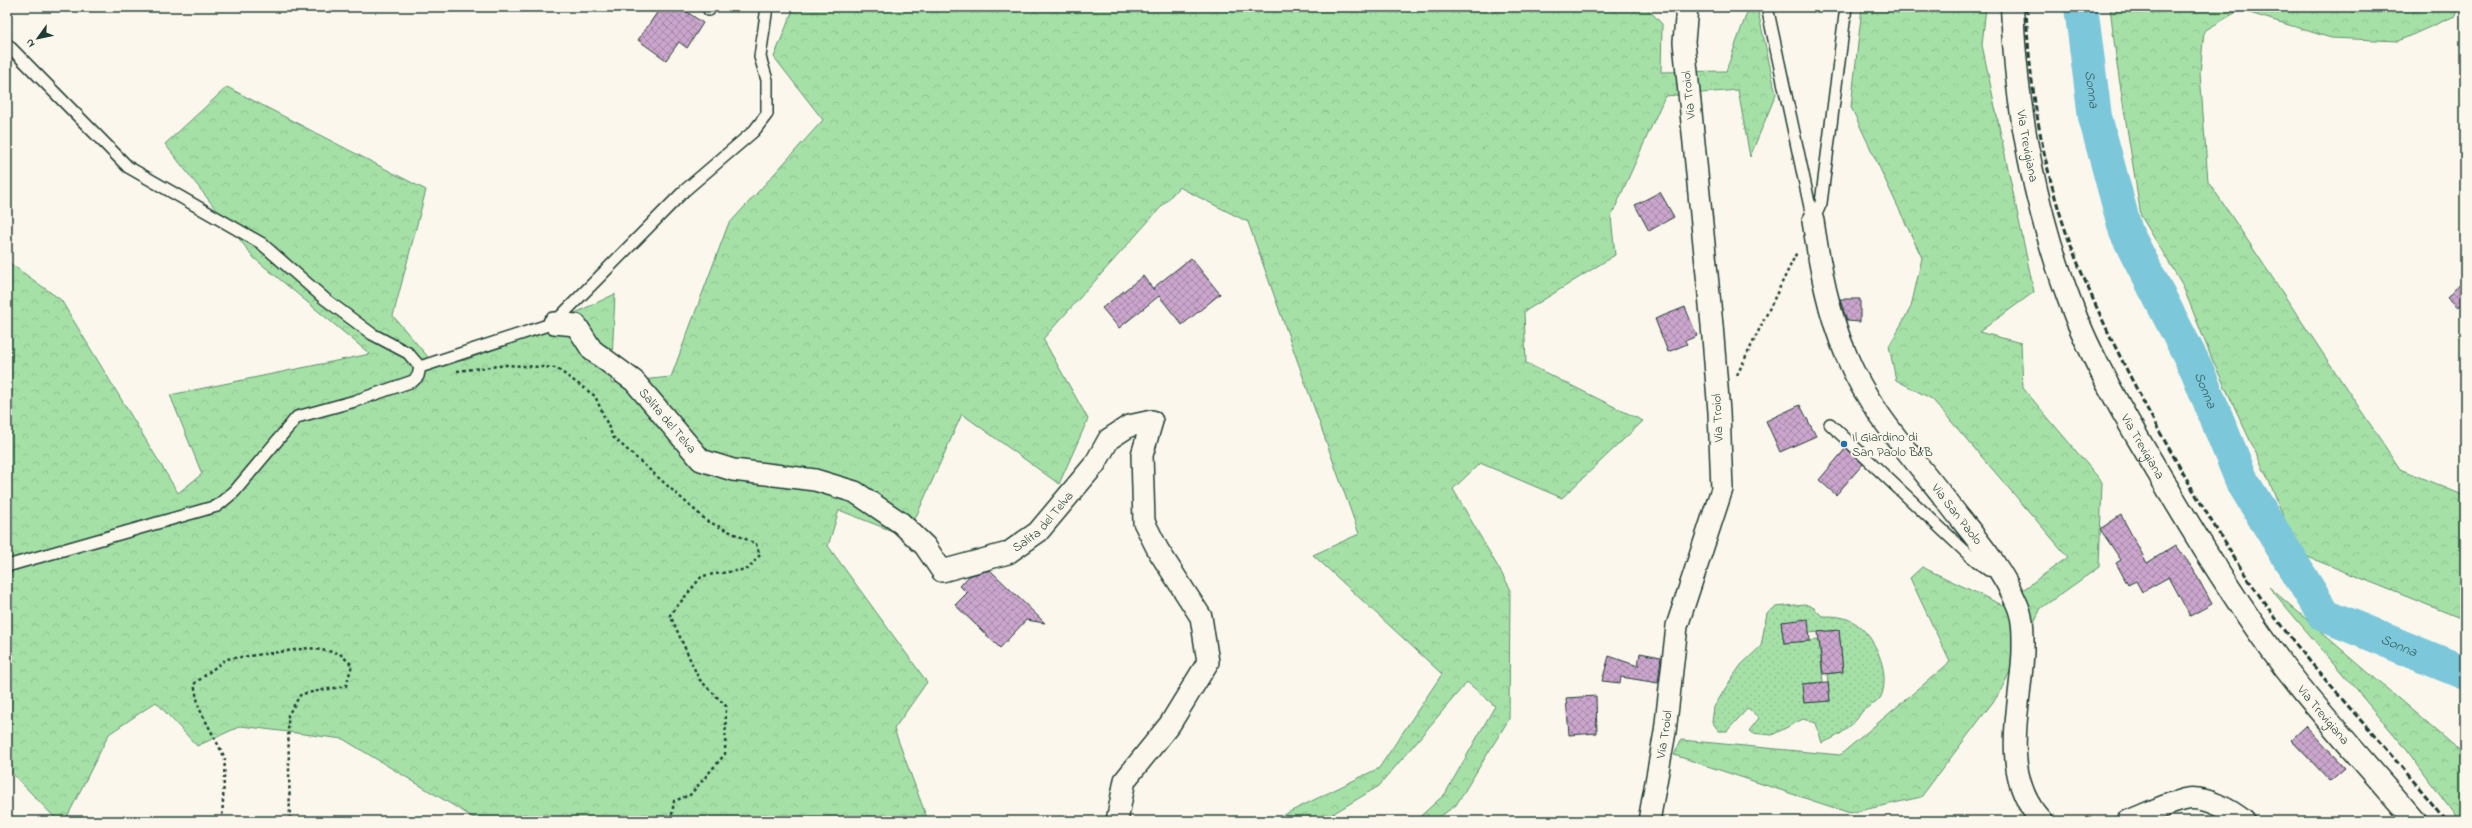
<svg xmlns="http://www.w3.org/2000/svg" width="2472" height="828" font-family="'Indie Flower',sans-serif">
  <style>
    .grass { fill: url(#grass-dots); stroke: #628f6e; fill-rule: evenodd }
    .forest { fill: url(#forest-crowns); stroke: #628f6e }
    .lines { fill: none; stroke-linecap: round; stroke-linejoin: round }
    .river { stroke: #7bc7da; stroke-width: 34 }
    .building { fill: url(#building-cross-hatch); stroke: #1f3d34 }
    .service-casing { stroke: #1f3d34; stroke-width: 14 }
    .minor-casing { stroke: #1f3d34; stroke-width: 24 }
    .primary-casing { stroke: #1f3d34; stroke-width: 25 }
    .path { stroke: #1f3d34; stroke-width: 2.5; stroke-dasharray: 3 3; stroke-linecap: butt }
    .service { stroke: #fbf7ec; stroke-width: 11 }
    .minor { stroke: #fbf7ec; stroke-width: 21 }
    .primary { stroke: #fbf7ec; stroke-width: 22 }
    .rail { stroke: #1f3d34; stroke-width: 3; stroke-dasharray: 6 3; stroke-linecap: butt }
    .poi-dot { fill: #1f6fb2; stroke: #fbf7ec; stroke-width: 1.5 }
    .labels { text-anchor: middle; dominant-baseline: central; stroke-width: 4; stroke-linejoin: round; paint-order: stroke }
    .street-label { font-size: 13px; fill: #1f3d34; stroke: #fbf7ec }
    .poi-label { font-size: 13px; fill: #1f3d34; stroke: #fbf7ec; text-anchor: start }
    .water-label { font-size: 14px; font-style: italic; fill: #36605e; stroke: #fbf7ec }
  </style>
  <defs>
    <pattern id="grass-dots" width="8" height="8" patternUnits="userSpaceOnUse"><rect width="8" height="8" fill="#a5e1a7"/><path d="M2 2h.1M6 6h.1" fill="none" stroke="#8ec290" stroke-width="1.8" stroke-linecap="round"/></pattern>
    <pattern id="forest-crowns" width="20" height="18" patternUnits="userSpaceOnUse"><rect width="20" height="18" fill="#a5e1a7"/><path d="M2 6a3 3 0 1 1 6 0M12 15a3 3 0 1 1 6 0" fill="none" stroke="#8ec290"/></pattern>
    <pattern id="building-cross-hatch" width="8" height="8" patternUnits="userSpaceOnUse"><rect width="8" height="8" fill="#cba5cd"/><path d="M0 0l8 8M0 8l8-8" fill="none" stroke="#a488a7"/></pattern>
  </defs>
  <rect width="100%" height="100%" fill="#fbf7ec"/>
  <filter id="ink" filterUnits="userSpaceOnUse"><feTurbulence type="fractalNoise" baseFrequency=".025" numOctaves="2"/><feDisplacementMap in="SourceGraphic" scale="8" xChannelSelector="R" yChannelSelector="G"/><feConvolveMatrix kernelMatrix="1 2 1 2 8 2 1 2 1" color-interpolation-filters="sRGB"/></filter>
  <g filter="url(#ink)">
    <path class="grass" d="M1805,604L1814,608L1822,616C1834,616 1844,616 1855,623C1874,635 1890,670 1882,694C1879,703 1872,704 1865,709C1862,711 1859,716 1857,719C1846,731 1837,737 1822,743L1816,723L1803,719L1772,735L1752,733L1749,731L1759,718L1748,708L1727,731H1719L1712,722L1714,707L1730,681L1741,665L1761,646L1767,613L1776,607ZM1781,622L1809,633L1839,630L1843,672L1827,674L1830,701L1804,703L1802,684L1823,682L1819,640L1784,643Z"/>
    <path class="forest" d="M794,7H1646L1662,24L1661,72L1726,71L1749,7H1757L1776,94L1750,157L1738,90L1665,96L1611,217L1615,255L1524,312L1526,363L1643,421L1562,498L1480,463L1453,489L1510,588L1509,719L1456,805L1434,821H1415L1445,794L1495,706L1467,682L1379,786L1321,821H1271L1379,768L1442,674L1313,555L1359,534L1248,222L1179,187L1043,339L1088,419L1059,484L962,414L907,537L839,510L828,546L927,682L894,729L928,821H479L343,739L241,726L197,746L156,702L109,734L65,821H58L7,768V261L61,300L178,493L202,474L170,395L370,354L254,258L165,144L227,87L426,190L393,316L434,364L466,360L554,323L615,294L611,383L671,377L728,225L823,120L774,57Z
      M1862,7H1986L1982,45L2034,292L1979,332L2021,343L2023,388L2102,482L2099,567L2041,608L1999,694L1921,797L1850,813L1674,755L1681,740L1840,755L1950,662L1910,578L1922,567L2002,605L2068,557L1932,399L1896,380L1889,346L1911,307L1922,258L1851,107Z
      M2110,7H2458L2455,16L2398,41L2331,38L2240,10L2204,31L2200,73L2208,181L2400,469L2465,496V620L2298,553L2269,481L2212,359L2182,284L2141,216L2117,65Z
      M2269,587L2465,756V821H2459L2403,745Z"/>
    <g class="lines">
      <path class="river" id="s1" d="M2081,7L2095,117L2126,232L2197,370L2242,481L2324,615L2465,673"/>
    </g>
    <path class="building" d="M661,7H680L703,23L687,48L679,42L666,60L638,40Z
      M1660,192L1674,217L1649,231L1635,205Z
      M1191,258L1220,294L1182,325L1159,296L1119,328L1102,308L1143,276L1154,290L1153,288Z
      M2465,278V300L2458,308L2447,298Z
      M1840,299H1860V322L1847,321Z
      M1685,307L1697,336L1685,341L1687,344L1668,352L1655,319Z
      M1800,405L1816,436L1780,452L1766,421Z
      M1846,448L1863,464L1836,495L1819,480Z
      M2121,515L2147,563L2176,545L2193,569L2212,604L2190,616L2169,577L2142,592L2136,581L2128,585L2116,563L2121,560L2100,529Z
      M990,570L1045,623L1026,620L1000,648L955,605L967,593L960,586L969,576Z
      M1808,619L1810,641L1784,643L1781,622Z
      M1839,630L1843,672L1823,674L1818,632Z
      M1640,653L1661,657L1658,683L1621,677L1620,683L1602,681L1609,656L1638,666Z
      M1828,682L1830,701L1804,703L1802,684Z
      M1596,696L1597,733L1569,735L1566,698Z
      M2306,726L2345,768L2330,781L2291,740Z"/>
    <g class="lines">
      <defs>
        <path id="service" d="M1767,7L1813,221
          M709,10L710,7
          M7,44L128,167L261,243L325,299L372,334L408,353L420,367L418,376L413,381L355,401L297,417L235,491L217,506L7,566
          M1813,221L1821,203L1846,7
          M420,367L554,323L684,191L754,131L767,114V80L760,57L767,7
          M1830,424L1968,554L1988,570L1996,571"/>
        <g id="minor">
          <path id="s2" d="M1813,221C1820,267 1828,313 1847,357C1869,410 1911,455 1946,500C1970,532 2000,564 2016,602C2024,618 2023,634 2023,651C2021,708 1998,775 2042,821"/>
          <path id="s3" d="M554,323L576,325L592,350L634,381L701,460L733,470L815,480L855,492L901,523L925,546L942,571L1008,553L1038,532L1095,464L1109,439L1129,426L1152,421L1142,455L1144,522L1158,550L1201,617L1208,662L1170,724L1125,780L1117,821"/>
          <path id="s4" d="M1649,821L1665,732L1677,626L1722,489L1719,412L1712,325L1684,42L1687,7"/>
          <path d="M2128,821C2147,814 2167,803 2187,799C2205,796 2231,810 2244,821"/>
        </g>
        <g id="primary">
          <path id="s5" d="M2012,7C2016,115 2037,220 2077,320C2102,379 2135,434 2168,489C2204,550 2242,612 2285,668C2326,721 2372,770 2415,821"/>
        </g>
      </defs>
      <use href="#service" class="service-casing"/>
      <use href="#minor" class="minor-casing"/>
      <use href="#primary" class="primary-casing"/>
      <path class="path" d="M457,371L507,365L556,368L595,396L613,437L707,521L756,544L760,555L748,569L702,576L670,615L699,679L726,706L725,754L690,795L674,801L671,821
        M1737,375L1797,252
        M222,821L225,758L199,708L194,684L226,659L309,648L339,653L352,665L346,686L301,694L288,715L290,821"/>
      <use href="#service" class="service"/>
      <use href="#minor" class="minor"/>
      <use href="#primary" class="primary"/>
      <path class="rail" d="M2026,7C2029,87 2044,176 2073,251C2099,318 2132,382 2167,445C2201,504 2236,565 2277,620C2330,690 2392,752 2446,821"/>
    </g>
  </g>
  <circle class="poi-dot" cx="1844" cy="444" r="4"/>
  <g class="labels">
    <g class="street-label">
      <text transform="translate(1689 95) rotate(-96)">Via Troiol</text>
      <text stroke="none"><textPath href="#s5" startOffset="140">Via Trevigiana</textPath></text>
      <text transform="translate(1718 418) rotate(-93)">Via Troiol</text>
      <text stroke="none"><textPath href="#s3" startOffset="156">Salita del Telva</textPath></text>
      <text stroke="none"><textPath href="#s5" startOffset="464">Via Trevigiana</textPath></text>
      <text stroke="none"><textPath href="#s2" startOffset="333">Via San Paolo</textPath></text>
      <text stroke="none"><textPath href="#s3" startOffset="600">Salita del Telva</textPath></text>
      <text stroke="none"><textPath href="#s5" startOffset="788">Via Trevigiana</textPath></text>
      <text stroke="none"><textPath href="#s4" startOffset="88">Via Troiol</textPath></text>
    </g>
    <g class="poi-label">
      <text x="1852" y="437">Il Giardino di<tspan x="1852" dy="15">San Paolo B&amp;B</tspan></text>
    </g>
    <g class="water-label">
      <text stroke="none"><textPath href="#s1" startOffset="83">Sonna</textPath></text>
      <text stroke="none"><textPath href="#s1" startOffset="407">Sonna</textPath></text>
      <text stroke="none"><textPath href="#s1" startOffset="743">Sonna</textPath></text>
    </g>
  </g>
  <rect width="2472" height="828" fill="none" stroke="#fbf7ec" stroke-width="24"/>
  <rect x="12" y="12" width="2448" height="804" fill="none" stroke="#1f3d34" stroke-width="1.5" filter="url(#ink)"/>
  <g transform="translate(38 38) rotate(237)" stroke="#fbf7ec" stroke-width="3" paint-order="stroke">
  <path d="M0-3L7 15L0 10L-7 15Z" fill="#1f3d34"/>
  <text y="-6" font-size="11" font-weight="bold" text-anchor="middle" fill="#1f3d34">N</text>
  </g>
</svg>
